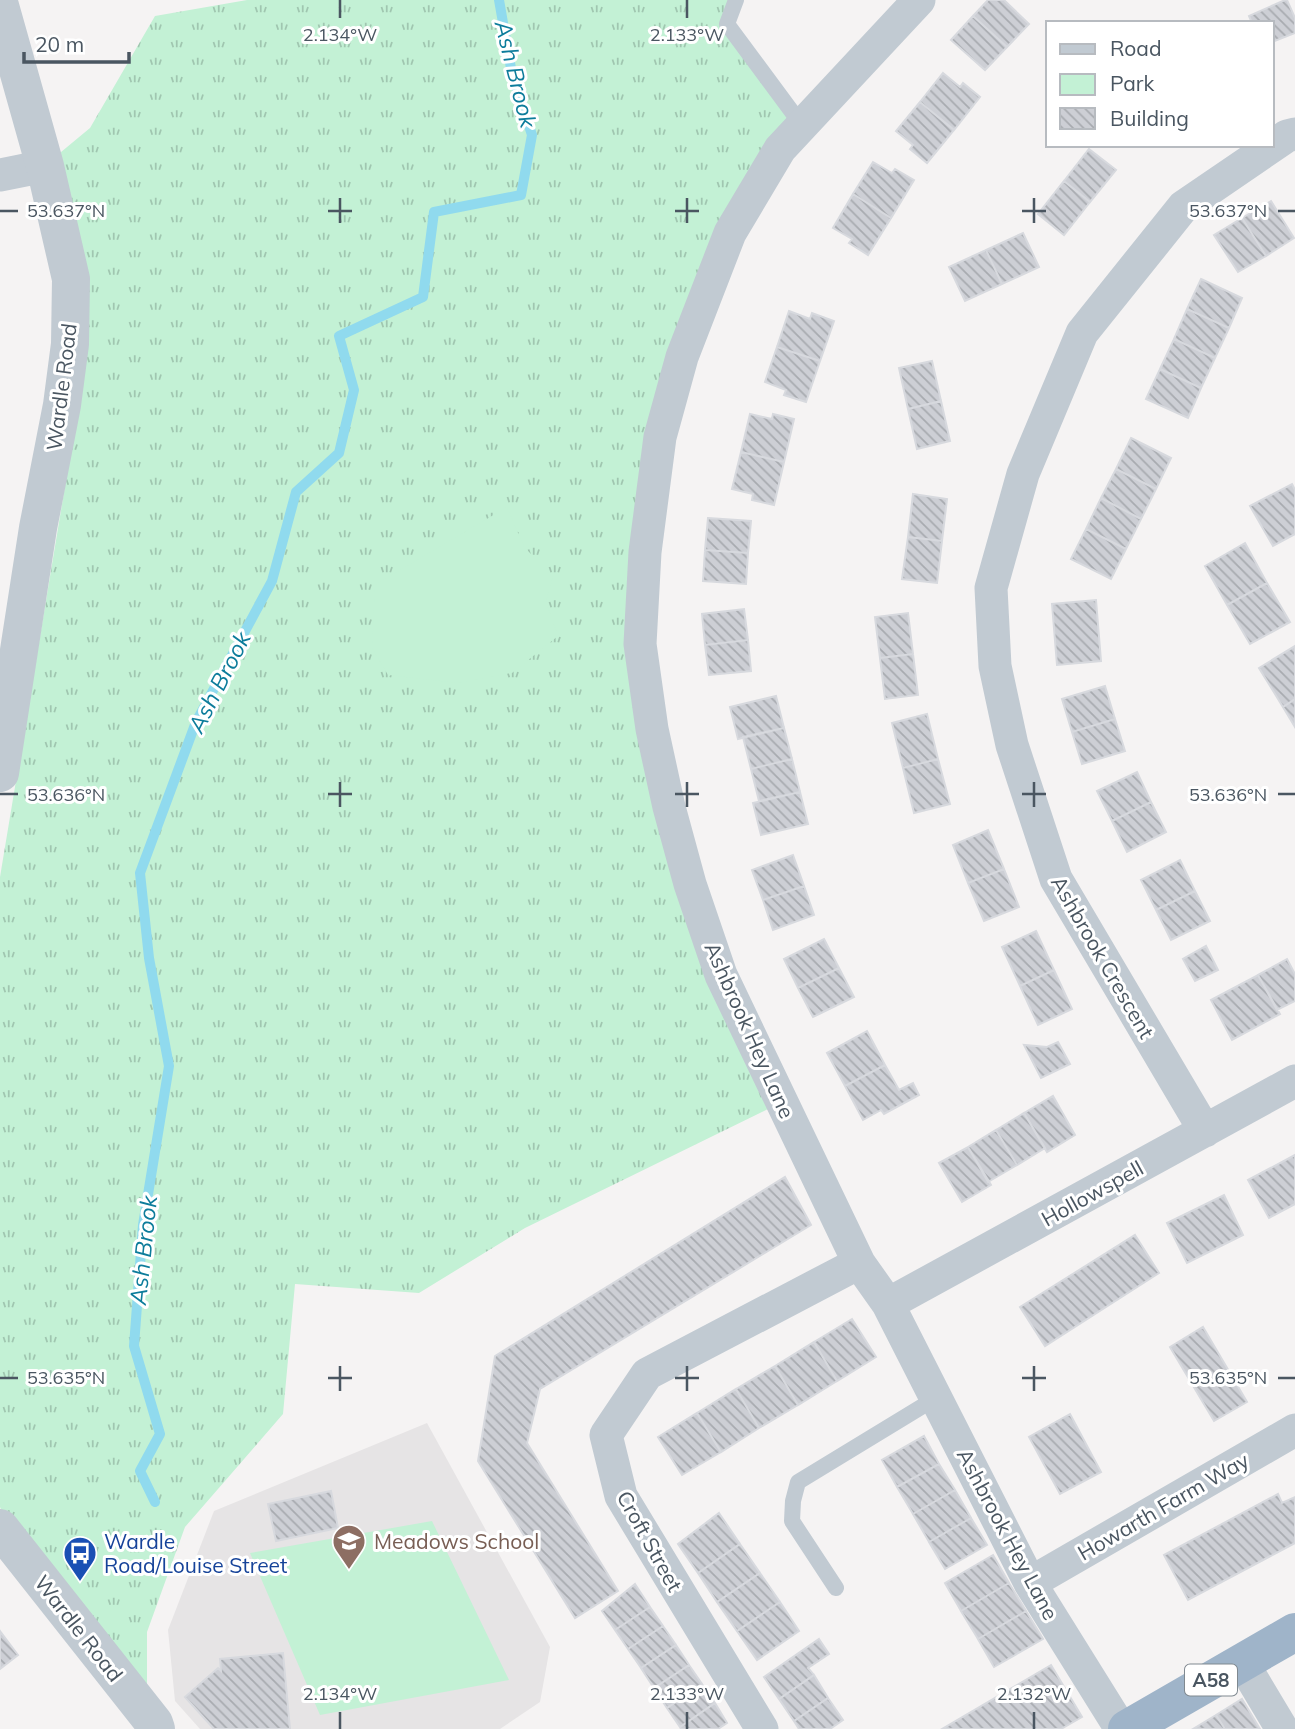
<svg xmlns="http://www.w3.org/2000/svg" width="1295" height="1729" font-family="Mulish,sans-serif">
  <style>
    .education { fill: #e6e4e5 }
    .grass { fill: url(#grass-tufts) }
    .green { fill: #c3f1d5 }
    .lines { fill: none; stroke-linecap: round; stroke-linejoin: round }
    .stream { stroke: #90daee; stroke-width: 10 }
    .building { fill: url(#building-back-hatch); stroke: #d7d9de; stroke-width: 2 }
    .service { stroke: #c1cad2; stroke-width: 16 }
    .minor { stroke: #c1cad2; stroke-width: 33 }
    .tertiary { stroke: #c1cad2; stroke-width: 38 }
    .trunk { stroke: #9fb4c9; stroke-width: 38 }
    .ticks { fill: none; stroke: #4a5661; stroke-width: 2.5 }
    .labels { text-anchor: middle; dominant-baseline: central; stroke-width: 6; stroke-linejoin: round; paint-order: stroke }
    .shield { fill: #fff; stroke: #808990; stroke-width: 2 }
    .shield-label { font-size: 19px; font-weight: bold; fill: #4a5661 }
    .street-label { font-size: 21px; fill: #4a5661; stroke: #fff }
    .transit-label { font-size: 21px; fill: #164399; stroke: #fff; text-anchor: start }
    .education-label { font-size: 21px; fill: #785e54; stroke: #fff; text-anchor: start }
    .water-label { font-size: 23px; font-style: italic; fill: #0c7c9b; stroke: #fff }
    .ticks-label { font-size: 18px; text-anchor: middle; fill: #4a5661; stroke: #fff; stroke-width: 6; stroke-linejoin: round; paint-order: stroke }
  </style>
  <defs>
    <pattern id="grass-tufts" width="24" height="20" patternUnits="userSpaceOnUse" patternTransform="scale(1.75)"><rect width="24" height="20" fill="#c3f1d5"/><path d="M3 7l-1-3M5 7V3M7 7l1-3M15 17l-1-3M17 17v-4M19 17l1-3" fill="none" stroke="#a0c6b0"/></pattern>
    <pattern id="building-back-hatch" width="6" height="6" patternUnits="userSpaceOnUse" patternTransform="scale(1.75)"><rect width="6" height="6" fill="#cdcfd5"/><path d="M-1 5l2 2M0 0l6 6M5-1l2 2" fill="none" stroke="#a8abb0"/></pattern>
  </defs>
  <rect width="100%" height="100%" fill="#f5f3f3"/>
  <path class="education" d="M427,1423L550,1647L540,1702L500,1729H200L175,1701L168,1630L214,1511Z"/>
  <path class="grass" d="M247,0H732L722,26L791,123L675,348L632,648L774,1106L525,1228L419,1293L295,1284L283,1414L185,1527L147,1632V1699L3,1514L0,1507V877L78,408L55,157L90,128L155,16Z"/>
  <path class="green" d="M507,507L524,547L553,576L546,602L558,636L512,673L458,683L388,675L372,648L375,585Z
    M432,1521L509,1680L320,1715L250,1553Z"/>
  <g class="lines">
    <path class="stream" d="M155,1502L140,1471L160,1434L134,1346L143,1225L169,1066L149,958L140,873L196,722L272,581L296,492L339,453L354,390L339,336L423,297L434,212L521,195L532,135L512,74L499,0"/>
  </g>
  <path class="building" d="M988,0H1004L1029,24L1007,47L973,16Z
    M1285,0H1287L1295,18V33L1272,42V23H1252L1249,16Z
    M973,16L1007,47L985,70L951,40Z
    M943,73L960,87L963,83L980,97L954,130L920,102Z
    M920,102L954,130L927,163L910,149L913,145L896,131Z
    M1089,149L1116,170L1090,202L1064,181Z
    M873,162L892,173L895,169L914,180L891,218L853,194Z
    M1064,181L1090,202L1064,235L1038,214Z
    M853,194L891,218L868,255L849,243L852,239L833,228Z
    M1271,201L1294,238L1266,256L1242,218Z
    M1242,218L1266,256L1238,272L1214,235Z
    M1023,233L1039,267L1002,284L986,250Z
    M986,250L1002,284L965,301L949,267Z
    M1201,279L1242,298L1229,328L1187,309Z
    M1187,309L1229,328L1215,358L1174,339Z
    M789,311L810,319L812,313L834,321L820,361L777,347Z
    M1174,339L1215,358L1201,388L1160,369Z
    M777,347L820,361L806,402L784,395L786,390L765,382Z
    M932,361L941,401L908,409L899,368Z
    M1160,369L1201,388L1188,418L1146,399Z
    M941,401L950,441L917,449L908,409Z
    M750,414L772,419L773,414L794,419L784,462L741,452Z
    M1131,438L1171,458L1156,489L1116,469Z
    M741,452L784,462L774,505L752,500L753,494L732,489Z
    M1116,469L1156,489L1141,519L1101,498Z
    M1292,484L1295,490V534L1273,546L1250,506Z
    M913,494L947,499L942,541L908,537Z
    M1101,498L1141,519L1126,549L1086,529Z
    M708,518L751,521L748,553L705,550Z
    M1086,529L1126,549L1111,579L1071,559Z
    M908,537L942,541L937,583L902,579Z
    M1245,543L1267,583L1227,605L1205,566Z
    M705,550L748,553L746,584L703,581Z
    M1267,583L1290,622L1250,644L1227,605Z
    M1096,600L1101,661L1057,665L1052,604Z
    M744,609L748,640L705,645L702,614Z
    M908,613L913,654L880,658L875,617Z
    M748,640L751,671L709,675L705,645Z
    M1295,646V699L1283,707L1259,668Z
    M913,654L918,695L885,699L880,658Z
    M1105,686L1115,719L1072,732L1062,699Z
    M776,696L784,728L738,739L730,707Z
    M1295,699V727L1283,707Z
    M927,714L938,759L903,768L892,723Z
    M1115,719L1125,751L1082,764L1072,732Z
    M784,728L792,759L751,769L743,737Z
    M792,759L800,792L759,801L751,769Z
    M938,759L950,804L914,813L903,768Z
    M1137,772L1151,802L1112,821L1097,791Z
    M800,792L808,824L761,835L753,803Z
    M1151,802L1166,832L1127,852L1112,821Z
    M988,830L1004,869L968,883L953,845Z
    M793,855L804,886L763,900L752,870Z
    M1180,860L1195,891L1156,910L1141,880Z
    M1004,869L1019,907L984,921L968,883Z
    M804,886L814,915L773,930L763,900Z
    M1195,891L1210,921L1171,940L1156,910Z
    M1036,931L1054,970L1020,986L1002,947Z
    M824,939L839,968L798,988L784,959Z
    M1206,946L1218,970L1195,981L1183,959Z
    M1287,959L1295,974V1001L1277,1010L1258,975Z
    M839,968L854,997L813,1017L798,988Z
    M1054,970L1072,1009L1038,1025L1020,986Z
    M1258,975L1280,1014L1232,1040L1211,1000Z
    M867,1031L885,1065L845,1086L827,1053Z
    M1058,1042L1070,1064L1041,1078L1024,1045L1047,1047Z
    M885,1065L899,1090L913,1083L919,1095L884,1114L881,1110L863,1120L845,1086Z
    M1053,1096L1075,1135L1047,1152L1024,1113Z
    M1024,1113L1045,1148L1017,1165L996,1130Z
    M996,1130L1017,1165L988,1182L968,1147Z
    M968,1147L991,1185L962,1202L939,1163Z
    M1295,1155V1204L1269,1218L1248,1180Z
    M785,1177L811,1225L540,1389L527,1443L618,1591L575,1618L478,1461L495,1356Z
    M1224,1195L1243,1235L1187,1263L1167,1223Z
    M1135,1235L1159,1273L1045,1346L1020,1307Z
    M852,1319L876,1357L837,1381L814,1342Z
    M1203,1327L1247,1402L1214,1421L1170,1347Z
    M814,1342L837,1381L798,1405L775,1366Z
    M775,1366L798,1405L759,1428L736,1389Z
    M736,1389L759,1428L721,1452L697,1413Z
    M697,1413L721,1452L682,1475L658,1437Z
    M1070,1414L1101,1472L1060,1494L1029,1437Z
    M924,1436L939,1464L897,1487L882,1460Z
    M939,1464L955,1490L913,1514L897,1487Z
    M955,1490L971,1518L929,1542L913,1514Z
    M331,1491L338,1528L276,1541L268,1504Z
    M1278,1494L1282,1503L1295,1497V1543L1188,1600L1164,1555Z
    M719,1513L740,1544L698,1573L678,1544Z
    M971,1518L987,1545L945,1569L929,1542Z
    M740,1544L760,1573L717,1602L698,1573Z
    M993,1555L1009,1583L961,1611L945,1583Z
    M760,1573L780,1602L737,1631L717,1602Z
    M1009,1583L1026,1611L978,1639L961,1611Z
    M635,1584L650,1607L615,1630L602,1611Z
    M780,1602L799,1631L757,1660L737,1631Z
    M650,1607L663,1626L628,1649L615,1630Z
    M1026,1611L1043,1639L994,1667L978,1639Z
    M663,1626L676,1645L641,1668L628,1649Z
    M0,1631L18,1655L0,1669Z
    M819,1639L829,1654L808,1668L814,1675L779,1699L764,1677Z
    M676,1645L689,1665L654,1688L641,1668Z
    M283,1653L290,1729H214L185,1697L218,1668L221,1671L220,1659Z
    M689,1665L702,1684L667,1708L654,1688Z
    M1051,1665L1082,1717L1061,1729H942Z
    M814,1675L828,1698L794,1721L779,1699Z
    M702,1684L715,1703L680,1727L667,1708Z
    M828,1698L843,1720L830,1729H799L794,1721Z
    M1242,1699L1260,1729H1225L1216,1715Z
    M715,1703L727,1723L718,1729H681L680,1727Z
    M1216,1715L1225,1729H1193Z"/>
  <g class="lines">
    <path class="service" d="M736,0L727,24L801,124
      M836,1588L792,1521L793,1501L798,1482L936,1398"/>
    <path class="minor" d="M919,0L780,149L730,233L682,357L660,437L645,552L640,644L652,729L669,807L690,884L721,975L859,1263L888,1304L1030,1583L1121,1729
      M0,175L45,166
      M1205,1131L1056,879L1012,745L995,666L991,588L1023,474L1082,333L1183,207L1287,136L1295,134
      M888,1304L1295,1081
      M1030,1583L1295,1430
      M1242,1662L1282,1729
      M762,1729L621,1496L606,1435L647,1374L859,1263"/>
    <path class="tertiary" d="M0,6L45,166L71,279L70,344L62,405L38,528L0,773
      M0,1528L154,1723L156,1729"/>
    <path class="trunk" d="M1127,1729L1295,1632"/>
  </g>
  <path class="ticks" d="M340,0V18M687,0V18M340,198V223M687,198V223M1034,198V223M0,211H18M328,211H352M675,211H699M1022,211H1046M1278,211H1295M340,782V807M687,782V807M1034,782V807M0,794H18M328,794H352M675,794H699M1022,794H1046M1278,794H1295M340,1366V1391M687,1366V1391M1034,1366V1391M0,1378H18M328,1378H352M675,1378H699M1022,1378H1046M1278,1378H1295M340,1712V1729M687,1712V1729M1034,1712V1729"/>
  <defs>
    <symbol id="school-pin" viewBox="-11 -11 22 30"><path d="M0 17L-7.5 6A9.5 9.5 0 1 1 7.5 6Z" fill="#8d6e63" stroke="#fff"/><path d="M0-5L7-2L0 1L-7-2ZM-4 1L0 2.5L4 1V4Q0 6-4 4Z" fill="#fff"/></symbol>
    <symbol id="bus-pin" viewBox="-11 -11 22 30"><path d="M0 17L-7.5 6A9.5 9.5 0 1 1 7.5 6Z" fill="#1a4fb4" stroke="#fff"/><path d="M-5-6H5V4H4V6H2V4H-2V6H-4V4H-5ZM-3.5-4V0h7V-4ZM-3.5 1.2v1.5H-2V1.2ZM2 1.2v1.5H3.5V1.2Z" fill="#fff"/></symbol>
  </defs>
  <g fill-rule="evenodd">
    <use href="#school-pin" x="330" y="1522" width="38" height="52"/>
    <use href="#bus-pin" x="61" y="1534" width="38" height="52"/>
  </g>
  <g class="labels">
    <rect class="shield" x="1185" y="1664.5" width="52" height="31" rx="5"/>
    <g class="shield-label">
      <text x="1211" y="1680">A58</text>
    </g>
    <g class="street-label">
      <text transform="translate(61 387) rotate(-83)">Wardle Road</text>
      <text transform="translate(1103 957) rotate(60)">Ashbrook Crescent</text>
      <text transform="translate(750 1030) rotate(66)">Ashbrook Hey Lane</text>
      <text transform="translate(1092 1193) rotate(-29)">Hollowspell</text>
      <text transform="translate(1163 1506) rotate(-30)">Howarth Farm Way</text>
      <text transform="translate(1008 1534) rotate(62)">Ashbrook Hey Lane</text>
      <text transform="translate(650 1541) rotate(61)">Croft Street</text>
      <text transform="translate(79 1628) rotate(52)">Wardle Road</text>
    </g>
    <g class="transit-label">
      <text x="104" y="1541">Wardle<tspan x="104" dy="24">Road/Louise Street</tspan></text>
    </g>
    <g class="education-label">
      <text x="374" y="1541">Meadows School</text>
    </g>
    <g class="water-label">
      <text transform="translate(516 74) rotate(76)">Ash Brook</text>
      <text transform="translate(219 682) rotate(-63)">Ash Brook</text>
      <text transform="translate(143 1250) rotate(-84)">Ash Brook</text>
    </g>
  </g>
  <g class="ticks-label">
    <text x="340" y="41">2.134°W</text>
    <text x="687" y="41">2.133°W</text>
    <text x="66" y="217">53.637°N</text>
    <text x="1228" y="217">53.637°N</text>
    <text x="66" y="801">53.636°N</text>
    <text x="1228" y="801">53.636°N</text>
    <text x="66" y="1384">53.635°N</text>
    <text x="1228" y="1384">53.635°N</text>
    <text x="340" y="1700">2.134°W</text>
    <text x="687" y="1700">2.133°W</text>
    <text x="1034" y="1700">2.132°W</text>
  </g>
  <rect x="1046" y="21" width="228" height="126" fill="#ffffff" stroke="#b7bbc0" stroke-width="2"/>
  <rect x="1060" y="44" width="35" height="10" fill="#c1cad2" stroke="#b7bbc0" stroke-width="2"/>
  <text x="1110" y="56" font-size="21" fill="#4a5661">Road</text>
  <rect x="1060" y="74" width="35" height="21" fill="#c3f1d5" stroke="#b7bbc0" stroke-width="2"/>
  <text x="1110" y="91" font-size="21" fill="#4a5661">Park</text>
  <rect x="1060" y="108" width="35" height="21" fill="url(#building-back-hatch)" stroke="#b7bbc0" stroke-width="2"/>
  <text x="1110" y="126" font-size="21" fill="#4a5661">Building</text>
  <path d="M24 52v10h105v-10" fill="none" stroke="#4a5661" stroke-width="3.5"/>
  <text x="35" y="52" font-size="21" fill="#4a5661" stroke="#ffffff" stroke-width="5" paint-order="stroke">20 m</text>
</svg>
